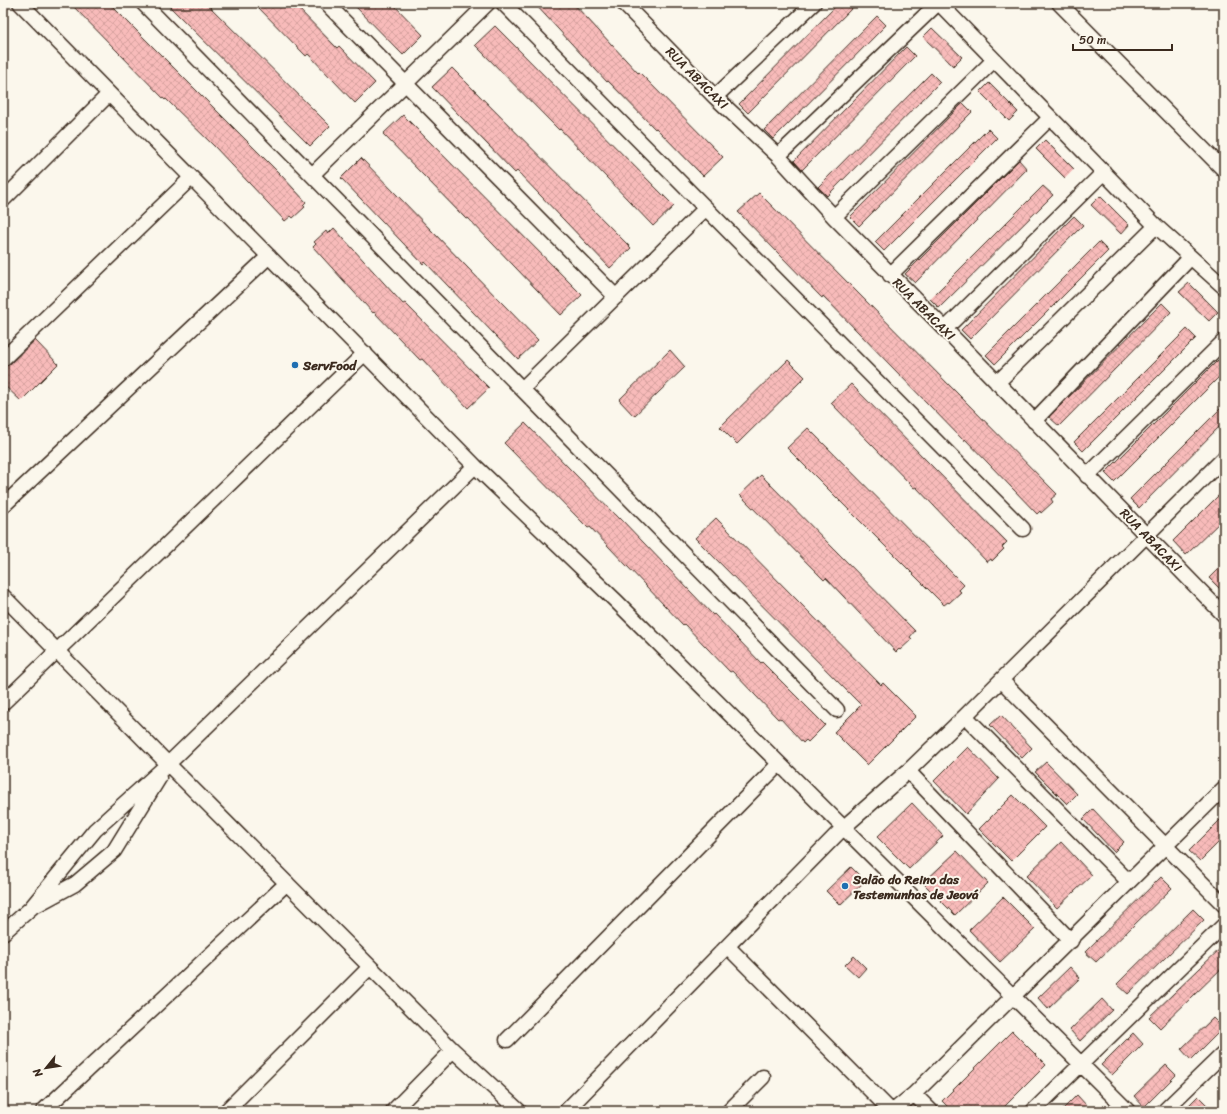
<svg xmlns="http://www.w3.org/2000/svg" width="1227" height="1114" font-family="Sriracha,sans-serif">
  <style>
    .building { fill: url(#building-cross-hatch); stroke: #3b2a1e }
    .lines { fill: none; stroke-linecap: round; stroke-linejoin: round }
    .street-casing { stroke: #3b2a1e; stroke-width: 17 }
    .street { stroke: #fbf7ec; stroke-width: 14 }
    .poi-dot { fill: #1f6fb2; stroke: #fbf7ec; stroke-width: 1.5 }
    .labels { text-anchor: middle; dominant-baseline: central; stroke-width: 4; stroke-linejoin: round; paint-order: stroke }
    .street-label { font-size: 13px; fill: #3b2a1e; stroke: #fbf7ec }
    .poi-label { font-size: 13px; font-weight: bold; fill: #3b2a1e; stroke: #fbf7ec; text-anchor: start }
  </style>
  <defs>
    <pattern id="building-cross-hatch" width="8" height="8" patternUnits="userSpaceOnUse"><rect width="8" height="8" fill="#f8bbba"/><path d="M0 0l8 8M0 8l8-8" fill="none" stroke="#d6a19f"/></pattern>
  </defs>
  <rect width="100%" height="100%" fill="#fbf7ec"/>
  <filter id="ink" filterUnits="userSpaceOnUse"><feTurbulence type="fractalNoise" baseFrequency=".025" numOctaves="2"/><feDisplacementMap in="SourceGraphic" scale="8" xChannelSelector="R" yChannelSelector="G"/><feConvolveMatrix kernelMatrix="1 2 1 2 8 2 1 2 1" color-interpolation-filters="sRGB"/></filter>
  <g filter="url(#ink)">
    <path class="building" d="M70,3H109L282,176L306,202L303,205L305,207L293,218L291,216L285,221L214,146L166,99L165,100Z
      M166,3H206L330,126L310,146Z
      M254,3H293L337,48L339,46L375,83L355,103L308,54L306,56Z
      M352,3H392L423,35L403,55Z
      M534,3H573L638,73L639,72L723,157L703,176L656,128L655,129L608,81L607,82Z
      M839,3H857L748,113L739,104Z
      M877,16L886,25L773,139L764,130Z
      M495,26L674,206L653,226L560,129L559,130L475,45Z
      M932,28L962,57L953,66L923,37Z
      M906,47L915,56L802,170L794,161Z
      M452,68L631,248L610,268L517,171L515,173L432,87Z
      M931,73L940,82L827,196L818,187Z
      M989,83L1018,112L1009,121L980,92Z
      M963,103L972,112L859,226L850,217Z
      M403,115L582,295L561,315L468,218L466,219L383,134Z
      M988,129L997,138L884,251L875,242Z
      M1045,140L1074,169L1065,178L1036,149Z
      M361,158L538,340L518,359L425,262L423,264L341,178Z
      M1019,160L1027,169L915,283L905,274Z
      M1043,186L1053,195L939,308L930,299Z
      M759,193L1057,494L1051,499L1053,502L1041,513L1040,511L1037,514L965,439L964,441L823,296L822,298L738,212Z
      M1100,196L1129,225L1121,234L1091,205Z
      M1074,216L1083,225L970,339L961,330Z
      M334,228L403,304L405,303L489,388L468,408L422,359L420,360L374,312L373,313L313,247L316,244L314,242L326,231L328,234Z
      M1099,242L1108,251L995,364L986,355Z
      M1189,283L1218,312L1209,321L1179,292Z
      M1162,303L1171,312L1059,426L1049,417Z
      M1187,329L1196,338L1083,451L1074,442Z
      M35,340L58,364L21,401L3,384V367L9,365Z
      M670,350L685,367L634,416L619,400Z
      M788,360L805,377L737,444L720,427Z
      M1218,360L1224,366V372L1114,482L1105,473Z
      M851,384L1007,542L1002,547L1004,549L992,561L991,559L987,562L916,487L914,488L831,403Z
      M1224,405V422L1139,508L1130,499Z
      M525,423L619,519L620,518L713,615L714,614L761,663L762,662L825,725L808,742L806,740L803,743L780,718L778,719L732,671L730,672L684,624L683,625L590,527L588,528L504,443Z
      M808,428L964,585L959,590L961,592L949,603L948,602L944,605L787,448Z
      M761,475L915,631L910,637L912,639L900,650L899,649L896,652L826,578L824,580L740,495Z
      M1224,490V518L1186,555L1173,541Z
      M716,518L881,685L883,683L916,716L867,765L834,732L861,705L695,538Z
      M1224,563V593L1209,578Z
      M1001,715L1032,748L1022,758L990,725Z
      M968,747L999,779L966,814L934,781Z
      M1046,762L1077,794L1067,804L1035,772Z
      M1013,795L1045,827L1011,861L979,829Z
      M912,803L943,836L909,869L877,837Z
      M1093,809L1124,842L1114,852L1083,819Z
      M1224,816V837L1200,861L1189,851Z
      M1061,842L1092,875L1057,908L1026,876Z
      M957,851L988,883L955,915L923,883Z
      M851,867L865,881L840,905L826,891Z
      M1161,877L1172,888L1096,962L1085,952Z
      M1003,897L1035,929L1000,962L969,930Z
      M1193,909L1204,920L1128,994L1117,984Z
      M1224,945V966L1160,1028L1149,1017Z
      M854,956L866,968L858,977L845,965Z
      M1070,967L1080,978L1048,1009L1038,998Z
      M1102,999L1112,1010L1080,1041L1070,1030Z
      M1213,1018L1223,1028L1191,1060L1181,1049Z
      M1012,1031L1046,1065L1000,1111H952L942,1101Z
      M1133,1033L1143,1044L1112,1075L1101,1065Z
      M1166,1065L1176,1075L1144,1107L1134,1096Z
      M1077,1095L1087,1106L1082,1111H1061Z
      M1198,1096L1213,1111H1183Z"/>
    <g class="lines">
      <defs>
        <path id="street" d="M20,3L475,466L616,601L1128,1111
          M143,3L837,710
          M326,3L616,297
          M503,3L1023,529
          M623,3L715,97L778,156L834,217L945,329L1224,615
          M939,3L1156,226L1224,287
          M1059,3L1224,170
          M715,97L814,3
          M778,156L938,3
          M312,175L488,3
          M3,200L109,94
          M834,217L994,60
          M890,275L1050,118
          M945,329L1104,172
          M3,359L191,178
          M997,383L1156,226
          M522,389L706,208
          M1034,421L1190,258
          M1087,476L1224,341
          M3,506L269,256
          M3,596L168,764L453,1050L519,1111
          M1002,681L1224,905
          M3,703L365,353
          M965,716L1128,881
          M908,771L1071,941
          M38,904L75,884L114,851L159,778
          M3,933L31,908L95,830L168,764L475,466
          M728,947L891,1111
          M507,1040L779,764
          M914,1094L931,1111
          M43,1111L287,883
          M226,1111L370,967
          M393,1111L453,1050
          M566,1111L843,828L908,771L965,716L1224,458
          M729,1111L763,1077
          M893,1111L914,1094L1224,788
          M1033,1111L1224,925
          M1164,1111L1224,1053"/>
      </defs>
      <use href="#street" class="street-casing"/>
      <use href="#street" class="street"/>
    </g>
  </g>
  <g class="poi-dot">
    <circle cx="295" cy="365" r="4"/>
    <circle cx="845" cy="886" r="4"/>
  </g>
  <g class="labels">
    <g class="street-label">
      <text transform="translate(697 78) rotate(45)">RUA ABACAXI</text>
      <text transform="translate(924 309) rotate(45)">RUA ABACAXI</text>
      <text transform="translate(1151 540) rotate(46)">RUA ABACAXI</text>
    </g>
    <g class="poi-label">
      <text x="303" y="365">ServFood</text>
      <text x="853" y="879">Salão do Reino das<tspan x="853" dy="15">Testemunhas de Jeová</tspan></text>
    </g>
  </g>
  <rect width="1227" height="1114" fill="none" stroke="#fbf7ec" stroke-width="16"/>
  <rect x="8" y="8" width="1211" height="1098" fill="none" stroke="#3b2a1e" stroke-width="1.5" filter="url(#ink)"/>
  <g transform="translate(46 1068) rotate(240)" stroke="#fbf7ec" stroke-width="3" paint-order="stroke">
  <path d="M0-3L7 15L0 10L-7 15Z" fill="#3b2a1e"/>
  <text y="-6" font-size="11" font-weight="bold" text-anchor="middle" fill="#3b2a1e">N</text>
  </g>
  <path d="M1073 44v6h99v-6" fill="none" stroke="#3b2a1e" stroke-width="2"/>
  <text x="1079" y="44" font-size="12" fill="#3b2a1e" stroke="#fbf7ec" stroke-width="3" paint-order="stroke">50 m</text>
</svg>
